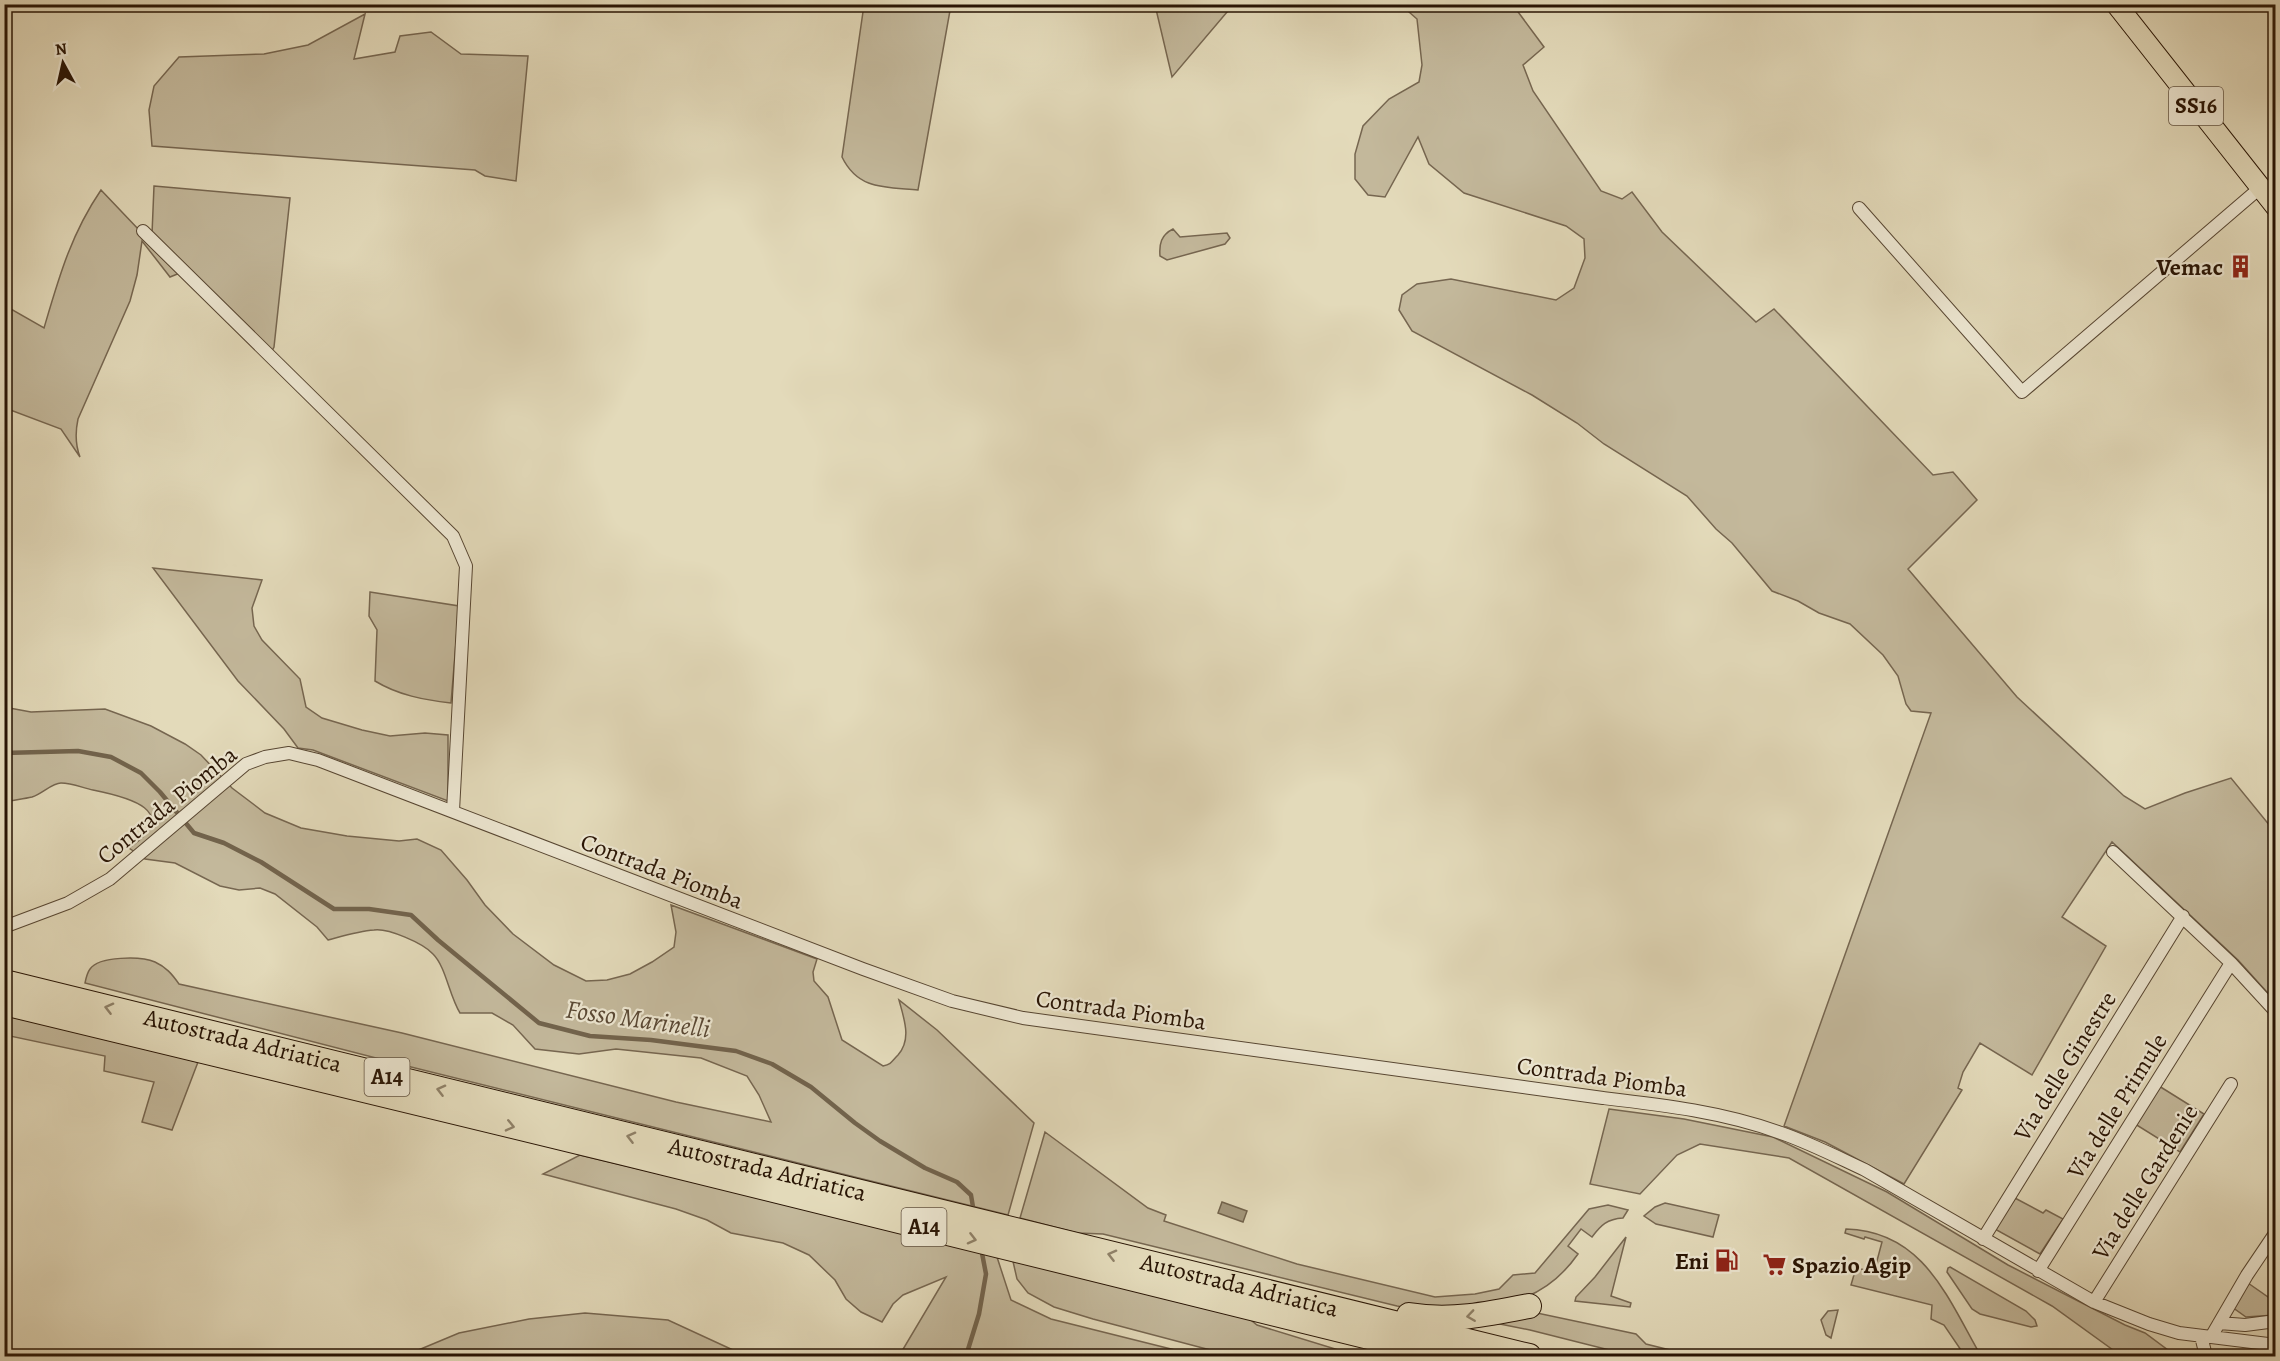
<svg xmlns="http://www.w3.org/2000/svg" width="2280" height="1361" font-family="Alegreya,serif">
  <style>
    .green { fill: #c3b89b; stroke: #766650; stroke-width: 1.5 }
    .water { fill: #a3977c; stroke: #72634c; stroke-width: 1.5 }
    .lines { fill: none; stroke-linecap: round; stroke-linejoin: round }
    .stream { stroke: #72634c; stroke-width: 4.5 }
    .minor-casing { stroke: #574632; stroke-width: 14 }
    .primary-casing { stroke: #281404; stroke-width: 22 }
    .motorway-casing { stroke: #281404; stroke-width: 26 }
    .minor { stroke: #ede7d2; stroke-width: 12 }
    .primary { stroke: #e3daba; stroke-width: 20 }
    .motorway { stroke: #e3daba; stroke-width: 24 }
    .oneway { stroke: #8f8168 }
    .labels { text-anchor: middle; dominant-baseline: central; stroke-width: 4.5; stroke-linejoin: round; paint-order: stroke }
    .shield { fill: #ede7d2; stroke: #635342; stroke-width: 1.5 }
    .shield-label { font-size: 22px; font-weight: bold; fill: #281404 }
    .poi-label { font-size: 24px; font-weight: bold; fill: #281404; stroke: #ede7d2; text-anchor: end }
    .street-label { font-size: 24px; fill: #281404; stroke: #ede7d2 }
    .water-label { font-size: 26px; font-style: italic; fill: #594834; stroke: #ede7d2 }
  </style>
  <rect width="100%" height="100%" fill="#e3daba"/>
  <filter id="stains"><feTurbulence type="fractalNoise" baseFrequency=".00333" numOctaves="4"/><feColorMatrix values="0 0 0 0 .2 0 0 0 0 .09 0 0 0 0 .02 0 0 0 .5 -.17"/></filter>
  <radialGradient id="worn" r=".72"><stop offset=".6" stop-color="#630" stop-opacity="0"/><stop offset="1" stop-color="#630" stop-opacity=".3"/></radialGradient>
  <path class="green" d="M864,5H951L918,190C885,187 858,190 842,157Z
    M1155,5H1233L1172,77Z
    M1401,5H1513L1544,47L1523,65L1533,91L1601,191L1622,199L1632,192L1662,232L1756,322L1774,309L1933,475L1953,472L1977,500L1908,569L2017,697L2124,796L2145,809L2185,793L2231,778L2275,832V1001L2238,960L2112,842L2062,917L2106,946L2032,1075L1980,1043L1963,1072L1958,1088L1962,1090L1904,1184L1825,1142L1784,1126L1931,713L1911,711L1906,704L1898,676L1883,655L1850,624L1819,613L1798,601L1772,591L1732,543L1716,529L1687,496L1604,444L1577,423L1532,395L1412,331L1399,310L1402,295L1417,284L1451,279L1556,300L1574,288L1585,258L1584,239L1566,226L1464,193L1429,164L1418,137L1385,197L1368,195L1355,179V154L1363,126L1389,99L1419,82L1422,65L1417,19Z
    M365,14L354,59L395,52L400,36L431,32L461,54L528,56L516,181L485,176L475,170L152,146L149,110L154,86L179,57L264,54L308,45Z
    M154,186L290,198L274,347L271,353L152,234Z
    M101,190L180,273L170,277L142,241L137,275L130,301L78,419C75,433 75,444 80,457L61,429L5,408L4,305L44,328C59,277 71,234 101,190Z
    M1173,229L1180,237L1227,233L1230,238L1225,244L1167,260L1160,256C1159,244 1161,235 1173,229Z
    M153,568L262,580L252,608L254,626L262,640L300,679L306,707L322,718L362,730L390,736L425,733L448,735V801L313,750L298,748L284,729L238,681Z
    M370,592L459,606L451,703C424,700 398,695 375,681L377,630L369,616Z
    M4,707L31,712L105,709L151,726L185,744L201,755L232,788L265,813L301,828L347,836L399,841L417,839L441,850L467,880L485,905L513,934L554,965L586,981L607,980L630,974L652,962L674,947L676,932L671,905L817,959L813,972L814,981L828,997L842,1040L883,1066C892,1064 892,1061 898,1055C912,1039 904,1019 899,1000L937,1030L1034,1123L1008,1215L407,1066L85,983C86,978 87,973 90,969C99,956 141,956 155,962C166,967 172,974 179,984L402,1033L676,1102L771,1122L759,1095L747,1076L701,1058L616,1049L579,1054L535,1049L513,1025L492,1013H460C449,995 446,967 433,954C423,943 388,928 374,930C359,931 343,936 328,940L317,927L275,894L260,888L239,890L220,886L175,863L145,859L129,848C183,811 128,797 93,790C83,788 72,783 61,783C52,783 42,794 32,797C23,799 14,800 5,802Z
    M4,1013L198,1062L172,1130L142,1122L154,1082L104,1071L105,1056L5,1035Z
    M2159,1086L2204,1114L2180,1152L2135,1124Z
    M1609,1109L1684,1119L1773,1137L1887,1192L2008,1265L2125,1325L2145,1333L2176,1356H2105L2113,1350L2052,1306L1789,1158L1700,1144L1677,1155L1640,1194L1590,1184Z
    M1045,1132L1148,1208L1166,1215L1164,1221L1297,1264L1435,1297L1475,1294L1499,1289L1513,1275L1535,1273L1589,1209L1608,1205L1628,1210L1623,1218C1607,1219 1601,1225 1592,1237L1581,1229L1568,1246L1578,1254C1564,1274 1548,1288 1526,1297L1431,1312L1397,1306L1103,1234L1077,1233L1020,1218Z
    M580,1155L996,1254L1011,1300L1051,1319L1199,1356H899L946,1277L903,1295L893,1304L882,1322L861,1312L846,1299L835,1280L809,1255L783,1243L731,1233L707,1220L676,1209L543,1174Z
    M2013,1197L2043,1213L2046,1210L2063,1219L2040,1254L1993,1228Z
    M1665,1203L1719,1215L1713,1237L1656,1224L1644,1216L1655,1207Z
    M1846,1229C1924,1231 1948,1299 1981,1356H1965L1944,1325L1931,1319L1932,1305L1851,1285L1856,1268L1874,1272L1882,1242L1865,1237L1864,1239L1845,1233Z
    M1626,1237L1611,1296L1631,1303L1630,1307L1575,1301L1576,1297L1595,1277Z
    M1012,1257L1241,1312L1257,1325L1358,1356H1233L1093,1319L1054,1307L1028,1293L1017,1279Z
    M1950,1267L2026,1311L2035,1320L2037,1326L2031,1327L1980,1314L1972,1309L1947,1272L1948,1268Z
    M2248,1283L2275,1302V1315L2246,1317L2232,1307Z
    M1523,1310L1636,1334L1646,1344L1694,1356H1633L1530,1330L1475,1319Z
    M1838,1310L1831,1338L1826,1335L1821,1320L1828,1311Z
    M585,1313L668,1320L746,1356H404L459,1333L529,1319Z"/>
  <path class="water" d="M1222,1202L1247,1211L1243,1222L1218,1213Z"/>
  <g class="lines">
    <path class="stream" d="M4,753L78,751L111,757L141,773L160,792L194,833L224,843L261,862L334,909H369L411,915L438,940L539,1023L590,1036L651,1040L736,1051L772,1064L811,1087L855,1123L880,1141L925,1168L957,1182L971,1195L974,1213
      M966,1356L979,1314L986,1274L981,1248"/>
    <defs>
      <path id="minor" d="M1859,208L2022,392L2261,187
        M143,231L453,536L466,566L453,811
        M2113,852L2231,963L2276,1012
        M4,927L68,903L110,879L246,764L265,757L289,753L318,760L863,969L952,1001L1023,1018L1603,1098C1663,1105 1724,1112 1781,1133C1810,1143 1837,1157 1865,1170L2094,1302L2149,1324L2179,1333L2276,1345
        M1983,1239L2183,916
        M2038,1271L2231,963
        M2094,1302L2231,1084
        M2219,1323L2245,1325L2276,1321
        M2201,1336L2206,1356
        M2211,1337L2247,1275L2276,1232"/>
      <path id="primary" d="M2116,4L2276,207"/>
      <g id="motorway">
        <path id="s1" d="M4,982L1529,1356"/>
        <path d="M4,1003L624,1153L1446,1356"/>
        <path d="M1409,1315C1450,1322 1489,1314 1529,1306"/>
      </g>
    </defs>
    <use href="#minor" class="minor-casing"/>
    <use href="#primary" class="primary-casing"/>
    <use href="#motorway" class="motorway-casing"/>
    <use href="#minor" class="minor"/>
    <use href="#primary" class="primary"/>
    <use href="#motorway" class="motorway"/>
  </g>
  <defs><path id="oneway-chevron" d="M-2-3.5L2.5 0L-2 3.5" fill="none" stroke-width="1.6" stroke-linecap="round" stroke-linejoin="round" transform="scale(1.5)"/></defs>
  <g class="oneway">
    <use href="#oneway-chevron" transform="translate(109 1008) rotate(-166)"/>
    <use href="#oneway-chevron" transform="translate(441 1090) rotate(-166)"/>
    <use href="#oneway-chevron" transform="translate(510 1126) rotate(13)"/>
    <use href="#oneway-chevron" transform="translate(631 1137) rotate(-166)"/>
    <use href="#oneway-chevron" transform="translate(972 1239) rotate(14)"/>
    <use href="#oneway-chevron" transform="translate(1112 1255) rotate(-166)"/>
    <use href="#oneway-chevron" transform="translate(1471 1316) rotate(172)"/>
  </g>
  <defs>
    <symbol id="building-bare" viewBox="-9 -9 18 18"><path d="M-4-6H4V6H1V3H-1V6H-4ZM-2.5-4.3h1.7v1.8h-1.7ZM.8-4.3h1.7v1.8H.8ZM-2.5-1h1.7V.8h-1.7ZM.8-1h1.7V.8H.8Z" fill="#8f2418" stroke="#ede7d2" stroke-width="2.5" paint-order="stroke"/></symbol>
    <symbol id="fuel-bare" viewBox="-9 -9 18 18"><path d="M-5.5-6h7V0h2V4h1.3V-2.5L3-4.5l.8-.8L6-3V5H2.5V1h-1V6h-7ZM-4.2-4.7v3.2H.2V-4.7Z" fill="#8f2418" stroke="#ede7d2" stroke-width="2.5" paint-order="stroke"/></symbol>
    <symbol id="supermarket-bare" viewBox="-9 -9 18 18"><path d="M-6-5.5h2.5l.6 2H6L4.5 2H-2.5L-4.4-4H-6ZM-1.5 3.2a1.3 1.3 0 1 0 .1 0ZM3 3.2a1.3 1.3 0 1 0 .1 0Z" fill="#8f2418" stroke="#ede7d2" stroke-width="2.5" paint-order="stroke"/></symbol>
  </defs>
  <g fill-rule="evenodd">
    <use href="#building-bare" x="2224" y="250" width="33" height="33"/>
    <use href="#fuel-bare" x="1710" y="1244" width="33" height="33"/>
    <use href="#supermarket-bare" x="1758" y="1248" width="33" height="33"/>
  </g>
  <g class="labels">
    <g class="shield">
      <rect x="2169" y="87" width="54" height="38" rx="4.5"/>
      <rect x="364.5" y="1058" width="45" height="38" rx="4.5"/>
      <rect x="901.5" y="1208" width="45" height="38" rx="4.5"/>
    </g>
    <g class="shield-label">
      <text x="2196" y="106">SS16</text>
      <text x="387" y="1077">A14</text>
      <text x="924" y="1227">A14</text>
    </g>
    <g class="poi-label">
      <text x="2223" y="267">Vemac</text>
      <text x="1709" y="1261">Eni</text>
      <text x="1792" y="1265" text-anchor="start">Spazio Agip</text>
    </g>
    <g class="street-label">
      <text transform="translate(167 805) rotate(-39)">Contrada Piomba</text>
      <text transform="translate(662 871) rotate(21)">Contrada Piomba</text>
      <text transform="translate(1121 1010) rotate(8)">Contrada Piomba</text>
      <text stroke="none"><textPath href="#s1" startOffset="246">Autostrada Adriatica</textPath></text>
      <text transform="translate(2065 1066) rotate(-58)">Via delle Ginestre</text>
      <text transform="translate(1602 1077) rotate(8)">Contrada Piomba</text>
      <text transform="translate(2117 1106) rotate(-58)">Via delle Primule</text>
      <text stroke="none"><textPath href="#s1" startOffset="786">Autostrada Adriatica</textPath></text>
      <text transform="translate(2145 1182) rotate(-58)">Via delle Gardenie</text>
      <text stroke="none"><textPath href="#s1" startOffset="1272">Autostrada Adriatica</textPath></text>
    </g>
    <g class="water-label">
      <text transform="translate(638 1019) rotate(8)">Fosso Marinelli</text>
    </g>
  </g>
  <rect width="2280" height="1361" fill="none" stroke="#e3daba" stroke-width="24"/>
  <rect x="6" y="6" width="2268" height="1349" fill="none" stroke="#281404" stroke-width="3"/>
  <rect x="12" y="12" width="2256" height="1337" fill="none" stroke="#281404" stroke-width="1.5"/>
  <g transform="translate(63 63) rotate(352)" stroke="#ede7d2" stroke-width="4.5" paint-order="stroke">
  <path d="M0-4.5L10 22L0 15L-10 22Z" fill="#281404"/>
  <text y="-9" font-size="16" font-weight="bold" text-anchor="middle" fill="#281404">N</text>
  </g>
  <rect width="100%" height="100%" filter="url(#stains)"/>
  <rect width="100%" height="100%" fill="url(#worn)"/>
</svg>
